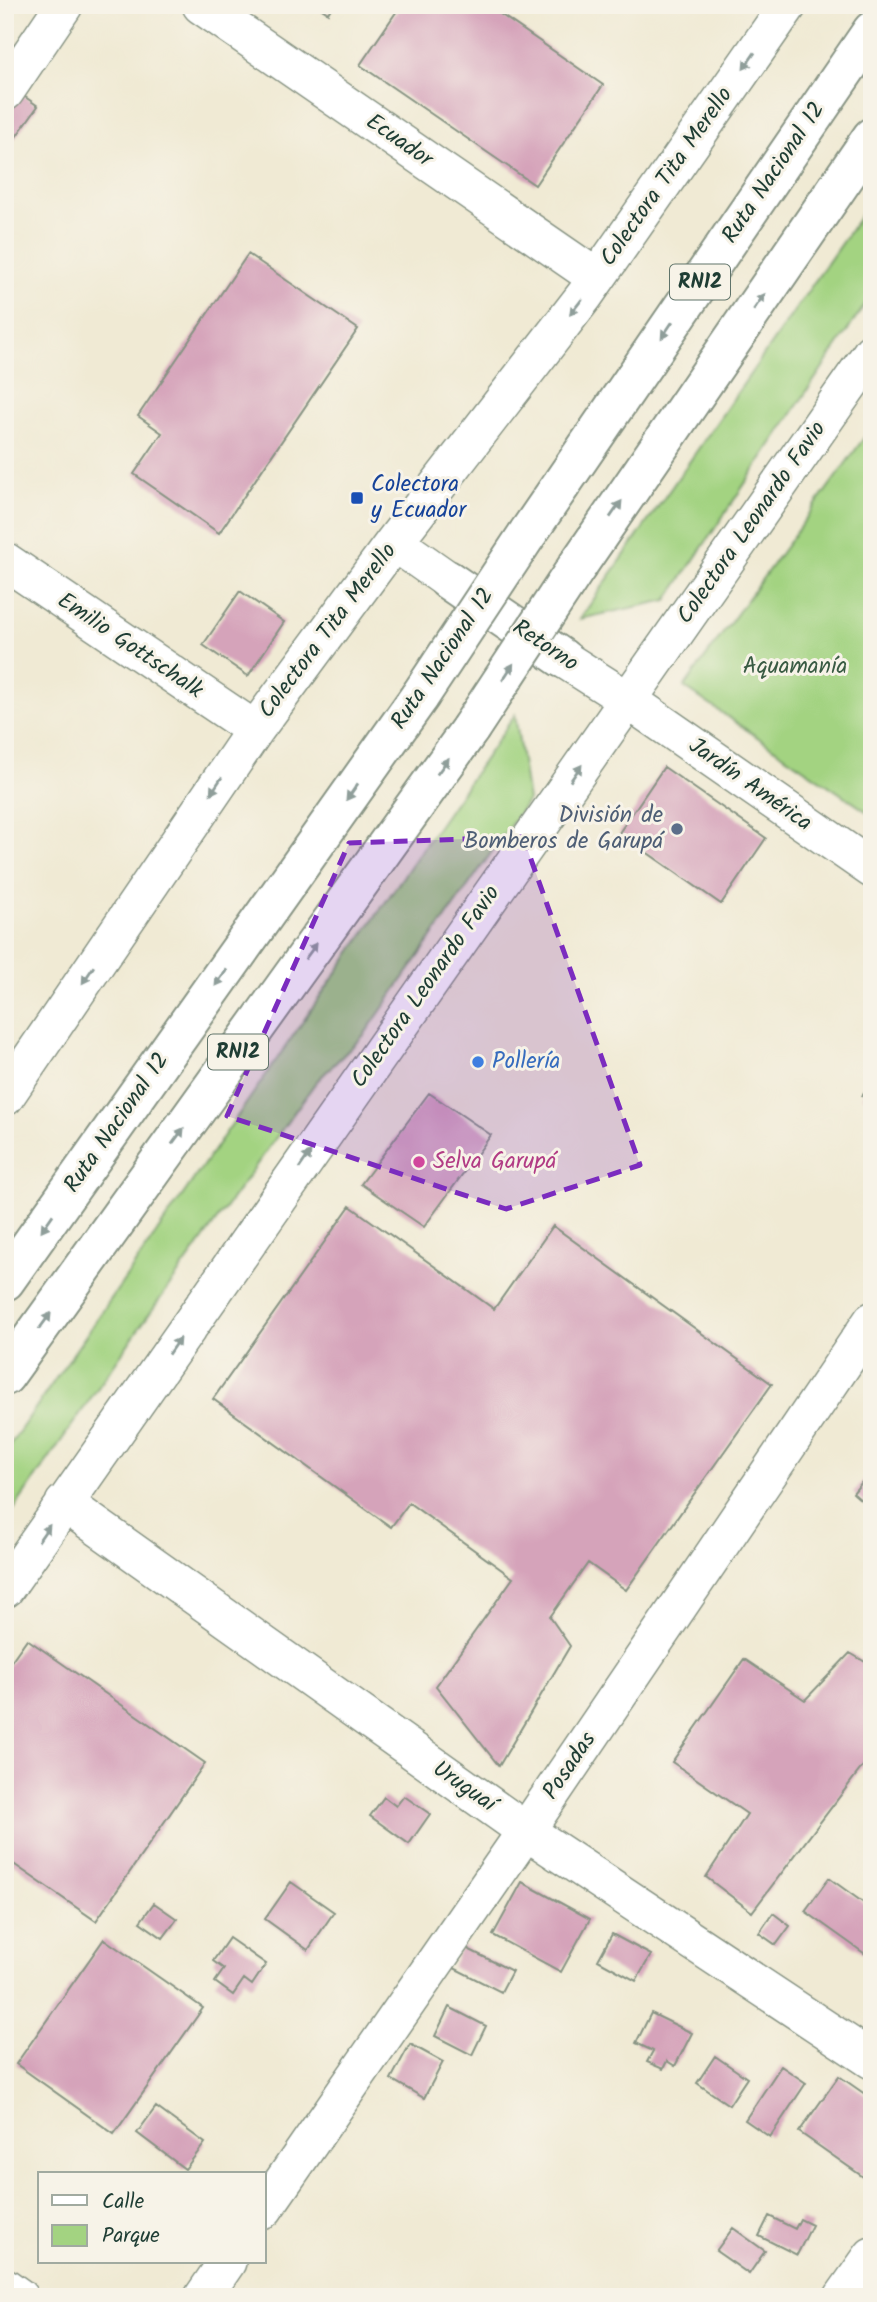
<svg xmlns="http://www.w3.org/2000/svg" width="877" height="2302" font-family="Kalam,sans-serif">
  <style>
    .green { fill: #a3d381; stroke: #61885a; stroke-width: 2 }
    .building { fill: #d5a3ba }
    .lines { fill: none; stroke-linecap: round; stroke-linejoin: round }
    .street-casing { stroke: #889484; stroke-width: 40 }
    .secondary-casing { stroke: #889484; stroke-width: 42 }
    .highway-casing { stroke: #889484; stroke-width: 42 }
    .street { stroke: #fff; stroke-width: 37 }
    .secondary { stroke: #fff; stroke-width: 38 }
    .highway { stroke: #fff; stroke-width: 38 }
    .highway-bridge-casing { stroke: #889484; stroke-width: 42; stroke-linecap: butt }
    .highway-bridge { stroke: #fff; stroke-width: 38 }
    .oneway { fill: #8f9e9a }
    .marked { fill: #7b2cbf; fill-opacity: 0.2; stroke: #7b2cbf; stroke-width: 5; stroke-dasharray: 14 9; stroke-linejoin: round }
    .transit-dot { fill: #1a4fb4; stroke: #f7f3e8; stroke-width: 2.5 }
    .service-dot { fill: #5c6f8a; stroke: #f7f3e8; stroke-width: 2.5 }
    .shop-dot { fill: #3f7fe0; stroke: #f7f3e8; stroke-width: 2.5 }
    .hotel-dot { fill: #d1479c; stroke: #f7f3e8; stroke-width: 2.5 }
    .labels { text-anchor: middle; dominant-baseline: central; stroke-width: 6; stroke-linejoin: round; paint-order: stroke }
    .shield { fill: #f7f3e8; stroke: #60746a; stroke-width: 2 }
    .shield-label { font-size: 21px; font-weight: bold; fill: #1f3d34 }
    .street-label { font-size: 23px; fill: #1f3d34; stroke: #f7f3e8 }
    .transit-label { font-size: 23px; fill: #164399; stroke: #f7f3e8; text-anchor: start }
    .park-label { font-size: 23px; fill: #395b43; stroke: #f7f3e8 }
    .service-label { font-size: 23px; fill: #4e5e75; stroke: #f7f3e8; text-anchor: end }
    .shop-label { font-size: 23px; fill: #366cbe; stroke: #f7f3e8; text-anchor: start }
    .hotel-label { font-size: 23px; fill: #b23c85; stroke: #f7f3e8; text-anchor: start }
  </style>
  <rect width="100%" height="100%" fill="#f7f3e8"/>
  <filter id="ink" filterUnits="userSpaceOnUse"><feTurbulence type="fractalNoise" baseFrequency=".0143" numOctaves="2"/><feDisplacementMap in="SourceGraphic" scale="14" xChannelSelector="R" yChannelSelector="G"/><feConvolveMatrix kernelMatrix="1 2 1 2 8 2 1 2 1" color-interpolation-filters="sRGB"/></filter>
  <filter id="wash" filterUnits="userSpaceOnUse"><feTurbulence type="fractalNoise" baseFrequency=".00686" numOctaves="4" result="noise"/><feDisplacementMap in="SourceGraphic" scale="28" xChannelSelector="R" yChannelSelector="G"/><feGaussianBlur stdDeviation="1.57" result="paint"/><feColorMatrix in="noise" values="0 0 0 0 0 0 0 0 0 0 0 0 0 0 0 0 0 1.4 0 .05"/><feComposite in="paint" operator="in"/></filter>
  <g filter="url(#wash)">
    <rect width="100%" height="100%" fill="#f0ead4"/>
    <path class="green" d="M872,199V294L667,600L580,619Z
      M872,427V808L869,813L684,687Z
      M515,715L528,800L364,1035L316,1082L140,1327L5,1522V1452Z"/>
    <g id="blocks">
      <path class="building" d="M316,5H333L328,13Z
        M401,5H487L603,85L535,185L360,65Z
        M18,92L38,106L8,148L5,111Z
        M248,254L358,329L219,533L134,474L162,433L138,416Z
        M240,591L284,622L248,676L203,645Z
        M664,767L766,838L721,904L619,833Z
        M872,1083V1103L862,1096Z
        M429,1093L491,1135L424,1227L361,1184Z
        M350,1206L494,1309L553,1226L772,1384L626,1590L588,1563L550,1617L570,1646L499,1766L436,1686L513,1578L409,1503L391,1527L213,1399Z
        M872,1470V1510L853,1493Z
        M27,1639L205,1763L96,1921L5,1858V1670Z
        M850,1653L872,1666V1754L752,1912L706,1877L747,1814L672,1762L744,1659L805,1700Z
        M404,1796L430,1814L409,1844L370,1816L384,1797L396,1806Z
        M829,1878L872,1909V1951L868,1956L805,1911Z
        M291,1882L334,1912L308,1950L265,1919Z
        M522,1882L590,1919L561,1972L493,1935Z
        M154,1903L177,1919L163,1938L140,1922Z
        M773,1913L790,1926L776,1945L759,1933Z
        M612,1934L651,1955L636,1981L598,1960Z
        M229,1938L266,1964L252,1985L244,1979L233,1995L215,1982L224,1969L213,1961Z
        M104,1939L203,2008L114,2134L16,2064Z
        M462,1946L512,1971L501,1992L452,1967Z
        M449,2007L486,2026L472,2055L435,2036Z
        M651,2013L692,2033L675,2066L667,2061L663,2069L647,2062L653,2051L636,2043Z
        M410,2044L443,2062L424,2098L391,2079Z
        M715,2056L747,2078L729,2105L697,2083Z
        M781,2066L806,2083L770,2137L745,2120Z
        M839,2076L872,2099V2183L799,2132Z
        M156,2107L205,2143L185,2169L137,2133Z
        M769,2216L795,2229L800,2219L812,2225L797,2255L759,2236Z
        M733,2228L765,2251L749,2274L716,2251Z"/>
    </g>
  </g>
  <g filter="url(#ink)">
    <use href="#blocks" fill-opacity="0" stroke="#889484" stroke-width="2"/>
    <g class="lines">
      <defs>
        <path id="street" d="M201,5L597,278
          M5,92L64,5
          M394,542L448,580
          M5,561L255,730
          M562,658L628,700L872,869
          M5,1097L255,730L394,542L585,295L788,5
          M64,1503L526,1831L872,2060
          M5,1589L872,352
          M264,2209L526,1831L872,1321
          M5,2287L19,2297
          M203,2297L227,2262
          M843,2297L872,2256"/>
        <path id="secondary" d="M448,580L562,658"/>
        <path id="highway" d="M528,533L872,31
          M578,565L872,137
          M5,1281L420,696
          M5,1376L470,729"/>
      </defs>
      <use href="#street" class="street-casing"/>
      <use href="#secondary" class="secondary-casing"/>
      <use href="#highway" class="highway-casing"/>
      <use href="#street" class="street"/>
      <use href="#secondary" class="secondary"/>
      <use href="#highway" class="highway"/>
      <defs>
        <path id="highway-bridge" d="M420,696L528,533
          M470,729L578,565"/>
      </defs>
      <use href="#highway-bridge" class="highway-bridge-casing"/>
      <use href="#highway-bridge" class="highway-bridge"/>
    </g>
    <defs><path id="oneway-solid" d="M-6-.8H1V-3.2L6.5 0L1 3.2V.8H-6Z" transform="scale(1.75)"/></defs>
    <g class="oneway">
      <use href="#oneway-solid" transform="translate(749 61) rotate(125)"/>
      <use href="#oneway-solid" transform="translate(759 302) rotate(-55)"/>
      <use href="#oneway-solid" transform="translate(576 307) rotate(128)"/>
      <use href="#oneway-solid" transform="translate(667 330) rotate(124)"/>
      <use href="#oneway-solid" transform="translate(616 509) rotate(-55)"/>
      <use href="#oneway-solid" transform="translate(508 672) rotate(-57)"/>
      <use href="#oneway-solid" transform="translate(443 766) rotate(-54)"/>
      <use href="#oneway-solid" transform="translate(576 773) rotate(-55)"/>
      <use href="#oneway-solid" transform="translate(216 786) rotate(124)"/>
      <use href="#oneway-solid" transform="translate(352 792) rotate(125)"/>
      <use href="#oneway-solid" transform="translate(311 951) rotate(-54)"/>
      <use href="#oneway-solid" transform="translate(88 975) rotate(124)"/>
      <use href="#oneway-solid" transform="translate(221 978) rotate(125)"/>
      <use href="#oneway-solid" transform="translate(178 1136) rotate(-54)"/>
      <use href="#oneway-solid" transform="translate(305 1160) rotate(-55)"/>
      <use href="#oneway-solid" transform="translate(47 1223) rotate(125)"/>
      <use href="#oneway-solid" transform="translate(45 1321) rotate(-54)"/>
      <use href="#oneway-solid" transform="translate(174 1346) rotate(-55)"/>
      <use href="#oneway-solid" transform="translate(44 1533) rotate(-55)"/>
    </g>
  </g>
  <path class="marked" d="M523,837L640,1165L506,1209L227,1116L349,843Z"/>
  <rect class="transit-dot" x="350" y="491" width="14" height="14" rx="3.5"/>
  <circle class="service-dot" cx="677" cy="829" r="7"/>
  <circle class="shop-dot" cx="478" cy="1062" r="7"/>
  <circle class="hotel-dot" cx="419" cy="1162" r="7"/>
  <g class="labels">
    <g class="shield">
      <rect x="670" y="264.5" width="60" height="35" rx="5"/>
      <rect x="208" y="1034.5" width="60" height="35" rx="5"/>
    </g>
    <g class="shield-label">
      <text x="700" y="282">RN12</text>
      <text x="238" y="1052">RN12</text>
    </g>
    <g class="street-label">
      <text transform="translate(399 141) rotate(35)">Ecuador</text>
      <text transform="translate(774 173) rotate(-56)">Ruta Nacional 12</text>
      <text transform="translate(667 177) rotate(-55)">Colectora Tita Merello</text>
      <text transform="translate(752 523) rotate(-55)">Colectora Leonardo Favio</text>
      <text transform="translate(328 631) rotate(-53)">Colectora Tita Merello</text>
      <text transform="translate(130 646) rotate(34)">Emilio Gottschalk</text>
      <text transform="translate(545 646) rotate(34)">Retorno</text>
      <text transform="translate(443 659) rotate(-56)">Ruta Nacional 12</text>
      <text transform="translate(750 785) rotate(35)">Jardín América</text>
      <text transform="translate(426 987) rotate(-55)">Colectora Leonardo Favio</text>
      <text transform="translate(117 1123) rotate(-55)">Ruta Nacional 12</text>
      <text transform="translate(570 1766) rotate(-56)">Posadas</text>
      <text transform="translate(464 1787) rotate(35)">Uruguaí</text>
    </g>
    <g class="transit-label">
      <text x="371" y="485">Colectora<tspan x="371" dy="26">y Ecuador</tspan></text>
    </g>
    <g class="park-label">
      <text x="795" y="667">Aquamanía</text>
    </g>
    <g class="service-label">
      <text x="663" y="816">División de<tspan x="663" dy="26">Bomberos de Garupá</tspan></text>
    </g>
    <g class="shop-label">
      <text x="492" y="1062">Pollería</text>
    </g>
    <g class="hotel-label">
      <text x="433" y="1162">Selva Garupá</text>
    </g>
  </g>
  <rect width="877" height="2302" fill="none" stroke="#f7f3e8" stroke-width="28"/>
  <rect x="38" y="2172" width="228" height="91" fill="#f7f3e8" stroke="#a1aaa0" stroke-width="2"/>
  <rect x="52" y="2195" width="35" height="10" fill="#ffffff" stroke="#a1aaa0" stroke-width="2"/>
  <text x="102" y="2208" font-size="21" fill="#1f3d34">Calle</text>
  <rect x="52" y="2225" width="35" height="21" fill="#a3d381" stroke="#a1aaa0" stroke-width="2"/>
  <text x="102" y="2242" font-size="21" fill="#1f3d34">Parque</text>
</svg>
